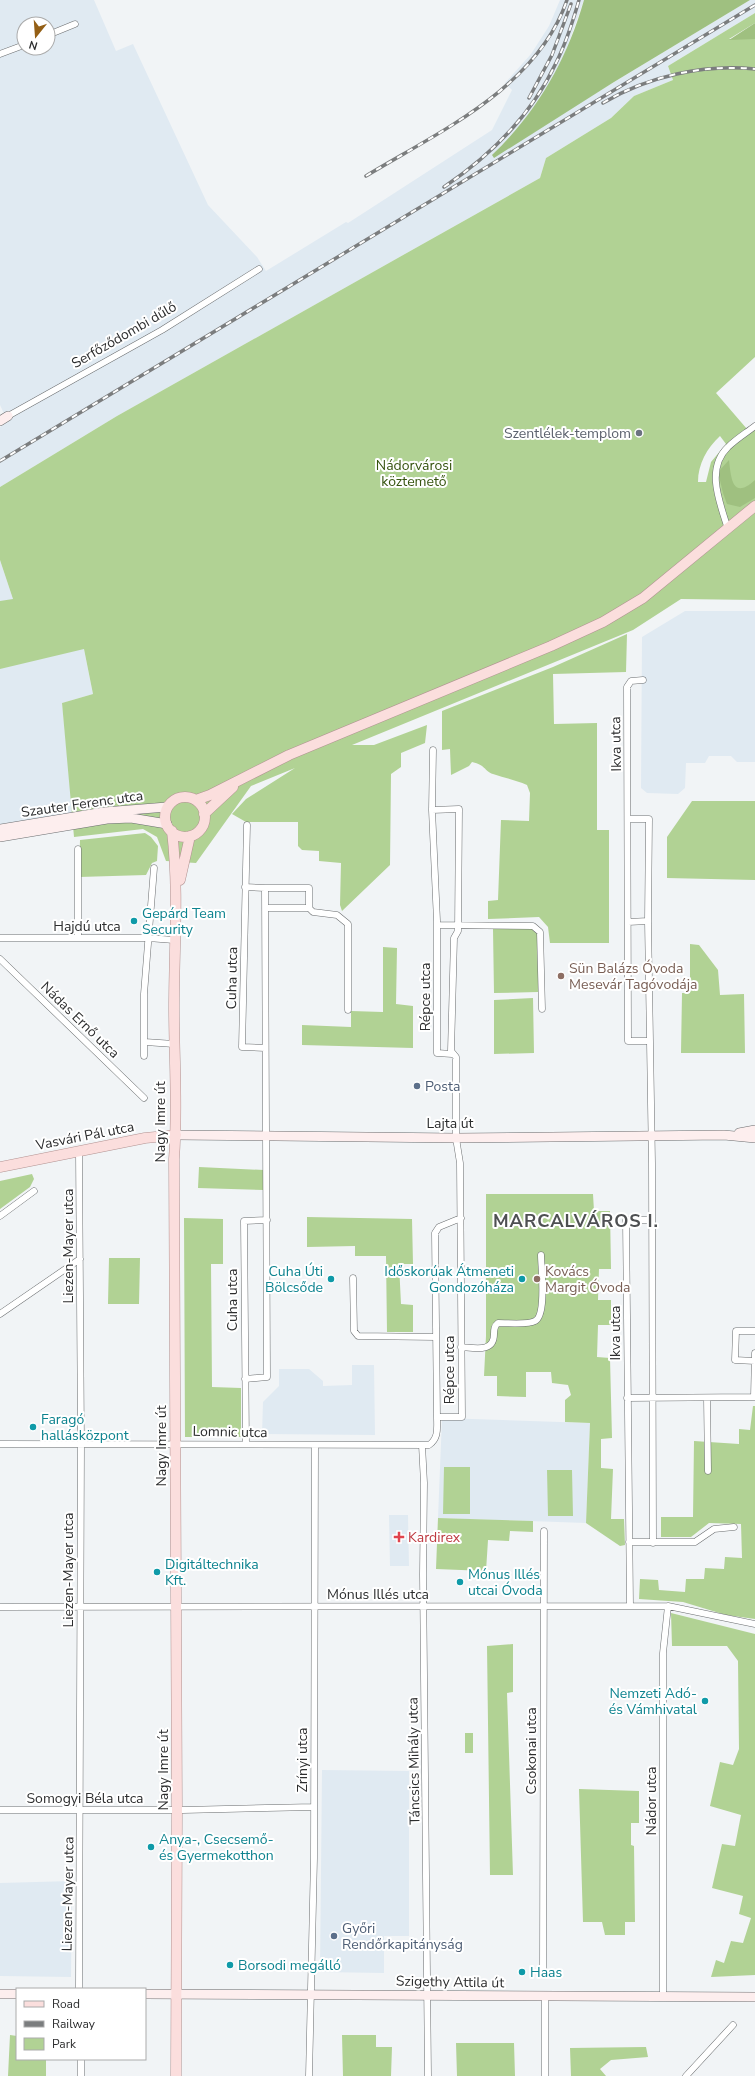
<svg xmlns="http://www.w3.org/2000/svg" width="755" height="2076" font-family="'Nunito Sans',sans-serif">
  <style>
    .built { fill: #e0eaf2; fill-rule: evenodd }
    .green { fill: #b1d294; fill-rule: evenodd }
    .forest { fill: #9fc080 }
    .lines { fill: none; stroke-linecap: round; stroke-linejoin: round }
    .street-casing { stroke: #6a6d6f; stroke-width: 7 }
    .secondary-casing { stroke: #6a6d6f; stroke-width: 10 }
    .primary-casing { stroke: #b19291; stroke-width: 11 }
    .street { stroke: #fff; stroke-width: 6 }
    .secondary { stroke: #fdeeee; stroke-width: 9 }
    .primary { stroke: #fbdedd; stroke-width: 10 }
    .rail-casing { stroke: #7b7d7e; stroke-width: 3.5 }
    .rail { stroke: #fff; stroke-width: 2; stroke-dasharray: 6; stroke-linecap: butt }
    .worship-dot { fill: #6b7280; stroke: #fff; stroke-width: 1.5 }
    .culture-dot { fill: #0f9aa8; stroke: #fff; stroke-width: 1.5 }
    .education-dot { fill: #8d6e63; stroke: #fff; stroke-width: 1.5 }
    .service-dot { fill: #5c6f8a; stroke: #fff; stroke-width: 1.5 }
    .health-dot { fill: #e0444e; stroke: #fff; stroke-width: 1.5 }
    .labels { text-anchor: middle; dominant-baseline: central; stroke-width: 4; stroke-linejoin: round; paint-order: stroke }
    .street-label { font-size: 14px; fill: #2c2d2e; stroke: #fff }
    .worship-label { font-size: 14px; fill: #5b616d; stroke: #fff; text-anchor: end }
    .park-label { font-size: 14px; fill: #35530e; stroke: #fff }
    .culture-label { font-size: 14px; fill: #0d838f; stroke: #fff; text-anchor: start }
    .education-label { font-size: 14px; fill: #785e54; stroke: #fff; text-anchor: start }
    .service-label { font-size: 14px; fill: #4e5e75; stroke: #fff; text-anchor: start }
    .health-label { font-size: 14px; fill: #be3a42; stroke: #fff; text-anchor: start }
    .district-label { font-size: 18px; font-weight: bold; letter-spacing: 1px; fill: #4e5052; stroke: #fff }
  </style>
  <rect width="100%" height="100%" fill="#f1f4f6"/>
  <path class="built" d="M0,0H94L116,51L133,44L208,205L257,257L266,271L346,222L348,223L492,130L512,90L505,83L531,54L549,26L560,0H584L563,59L552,80L537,103L512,136L493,155L750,0H755V13L668,66L673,80L634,96L611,118L546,158L540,178L117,416L0,487V427L8,422L0,405ZM24,24H48V48H24Z
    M0,560L13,599L80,649H84L93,694L62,703L74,824L0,837Z
    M685,611H755V762H737L731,756H709L705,763H686L685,788L678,794L647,793L641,788L642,637Z
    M352,1365H374L375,1435L262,1434L263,1402L279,1386V1369H309L323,1381V1386L352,1385Z
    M442,1418L590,1423L586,1523L438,1518Z
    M389,1515H408L409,1566H390Z
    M322,1770L409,1771V1936H384V1973L320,1972Z
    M72,1881L71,1977L0,1976V1883Z"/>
  <path class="green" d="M755,13V23L729,39H755V357L716,393L747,429L755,423V600L681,599L633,630L352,745H374L427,725L425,743L401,753V767L391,774L390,865L342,911L340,905L341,863L319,861V851L302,850L298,846V822H246L232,814L246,799L295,768L251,786L196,863L166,861L157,837L143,829L74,837L62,703L93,694L84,649L0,669V601L13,599L0,560V487L117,416L540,178L546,158L611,118L634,96L673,80L668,66ZM720,436L726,444L711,462L706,482H698C698,464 707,448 720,436Z
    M627,634L626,672L553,674L554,724L597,723V830H609V943H550L548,927L539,917L488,919V901L498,900L501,820L529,821L530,793L527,785C516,780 505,778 493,774C484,771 486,765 472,762L469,766L451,775L450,749L442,750V711L553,667Z
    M692,801H755V880L667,878V837Z
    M145,833L151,837L158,846L157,861L152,863L146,875L79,877L80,840Z
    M493,929H532L538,933V992L494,993Z
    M690,944L699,945L718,970L720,995L744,994L745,1053H681L682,993H690Z
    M383,947L397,948L396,1004L413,1006V1048L302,1045V1025L351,1027V1011L383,1012Z
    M533,998L534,1053L494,1054V1000Z
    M199,1167L264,1170V1190L198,1188Z
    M32,1174L34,1179L30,1187L0,1209V1181Z
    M486,1194H593L594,1211H610L611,1269H599L598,1300H611V1325H598L597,1357L610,1358L612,1438L601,1439V1468L613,1469L611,1519H624L625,1545L620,1546L586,1523L590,1423L565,1422V1400L571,1395L568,1385L552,1383L551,1372H526V1397L497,1396V1376H484L486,1336Z
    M307,1217L412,1219L413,1264H399L401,1304L413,1305V1332H387L386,1256H355V1246L307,1247Z
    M184,1218L223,1219V1264H211L212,1387L241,1388V1437H185Z
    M109,1258H140L139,1304H108Z
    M753,1406H755V1619L726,1615L683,1602L639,1599L640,1579L658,1580L659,1590L685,1592L686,1579H704L705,1568L724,1569L725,1557L742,1558L741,1524L709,1523L691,1537H661V1517H693L694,1441L739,1444V1429L750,1430Z
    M444,1467H470V1514H443Z
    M547,1470H572L573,1516H548Z
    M438,1518L533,1521V1532L510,1531L509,1541L488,1540L486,1571L436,1569Z
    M671,1613L755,1634V1975L711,1977L716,1960L724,1963L731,1941L743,1943L751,1918L739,1914L743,1896L712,1888L722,1844L735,1846L741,1815L710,1806L720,1762L733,1765L739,1749L738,1661L727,1646H672Z
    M513,1644V1692L507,1693L513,1875H490L487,1646Z
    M465,1733H473V1753H465Z
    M579,1789L639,1791V1823H631V1845L634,1846L635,1922H625V1935H605L602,1922H583Z
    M10,2035L17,2036V2059H46V2076H8Z
    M342,2035H376V2047H392L391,2076H343Z
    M456,2043H514L515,2076H457Z
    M646,2047L648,2057L611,2060L600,2069L606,2076H571L570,2048Z"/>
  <path class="forest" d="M584,0H750L614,82L494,158L492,155C537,112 567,60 584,0Z
    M755,23V39L729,40Z
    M729,460C731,477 732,501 755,480V498L740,507L727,504L723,493L718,472Z"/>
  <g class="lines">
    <defs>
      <path id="street" d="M48,35L75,24
        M0,54L24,45
        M8,416L162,330L259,269
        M728,529C720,503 705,469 728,447C736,439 746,433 755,426
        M643,680L631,681L627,687L628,1041H649
        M433,750L432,810L437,921V1053L452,1054
        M432,810L459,809L458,931L454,938L451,1051L456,1057V1138L460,1163L462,1417H437
        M629,819H649L648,921L652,1163L653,1543
        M247,825L242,1047L265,1048
        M265,888H309V908
        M265,908H309L313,912L337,915L348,924V1010
        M628,922L648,921
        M437,925L533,926L540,932L542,1009
        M0,938H148L174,940
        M78,938V849
        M0,959L144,1098
        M145,1042L174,1044
        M144,1056V994L154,868
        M0,1216L34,1191
        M353,1278L354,1331L358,1336L436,1337
        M0,1314L80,1259
        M461,1347C475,1348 494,1353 494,1334C494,1330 494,1326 498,1323C506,1323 529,1325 535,1321C547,1315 541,1268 541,1255
        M755,1361L735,1360L736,1331H755
        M245,1379L267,1377L265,888L245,887
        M627,1398L754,1397L755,1353
        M707,1398L708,1471
        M0,1444L429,1445C439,1438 437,1428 437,1417L435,1233L439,1227L461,1218
        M246,1444L244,1221L267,1220
        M422,1445L424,1483L423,1575L428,2076
        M629,1542H695L714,1529L734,1527
        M630,1605L626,1220H651
        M0,1607L668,1606L755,1624
        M0,1810H183L314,1807
        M543,1970L544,1531
        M79,1989L81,1443L79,1151
        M663,1996V1653L668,1606
        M545,1997V2076
        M81,2059V2076
        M309,2076L314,1858L315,1445
        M686,2076L733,2025"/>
      <path id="secondary" d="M0,421L8,416
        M0,829L104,812L167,807
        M0,837L107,819L131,818L167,824
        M739,1133L755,1130
        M176,1135L456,1138L724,1135L755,1138
        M0,1994H17
        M145,1994L755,1997"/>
      <path id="primary" d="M165 817a20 20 0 1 1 40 0a20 20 0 1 1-40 0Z
        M196,800L210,795L289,755L551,646L603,622L643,598L755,506
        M204,814L233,787
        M172,831C179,890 174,949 174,1007C174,1058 178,1109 174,1159L177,1810L176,2076
        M180,880L190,836
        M0,1167L145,1138L176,1135"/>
    </defs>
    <use href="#street" class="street-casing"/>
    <use href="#secondary" class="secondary-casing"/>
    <use href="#primary" class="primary-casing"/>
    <use href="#street" class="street"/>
    <use href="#secondary" class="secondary"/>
    <use href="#primary" class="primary"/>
    <defs>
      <path id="rail" d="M529,98L552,55L571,4
        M603,103C648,76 704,64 755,69
        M366,176C440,131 537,88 567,0
        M444,187C490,156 532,114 556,63C566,43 573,21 579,0
        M0,461L755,5"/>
    </defs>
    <use href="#rail" class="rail-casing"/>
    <use href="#rail" class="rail"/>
  </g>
  <circle class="worship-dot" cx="639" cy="433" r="4"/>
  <g class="culture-dot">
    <circle cx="134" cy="921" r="4"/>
    <circle cx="331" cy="1279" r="4"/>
    <circle cx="522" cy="1279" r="4"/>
    <circle cx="33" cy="1427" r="4"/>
    <circle cx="157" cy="1572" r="4"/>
    <circle cx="460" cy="1582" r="4"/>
    <circle cx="705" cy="1701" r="4"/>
    <circle cx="151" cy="1847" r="4"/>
    <circle cx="230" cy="1965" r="4"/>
    <circle cx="522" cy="1972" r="4"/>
  </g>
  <g class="education-dot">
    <circle cx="561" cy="976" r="4"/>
    <circle cx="537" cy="1279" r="4"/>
  </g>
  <g class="service-dot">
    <circle cx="417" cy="1086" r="4"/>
    <circle cx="334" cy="1936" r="4"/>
  </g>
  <path class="health-dot" d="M397 1531h4v4h4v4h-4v4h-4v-4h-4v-4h4z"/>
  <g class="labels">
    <g class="street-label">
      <text transform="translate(124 335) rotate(-30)">Serfőződombi dűlő</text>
      <text transform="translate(616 744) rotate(-91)">Ikva utca</text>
      <text transform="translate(82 804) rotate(-8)">Szauter Ferenc utca</text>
      <text x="87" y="926">Hajdú utca</text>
      <text transform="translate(232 978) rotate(-89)">Cuha utca</text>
      <text transform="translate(425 997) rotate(-90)">Répce utca</text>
      <text transform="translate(80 1020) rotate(44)">Nádas Ernő utca</text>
      <text transform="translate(160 1122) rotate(-90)">Nagy Imre út</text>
      <text x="450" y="1123">Lajta út</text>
      <text transform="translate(85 1136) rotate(-11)">Vasvári Pál utca</text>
      <text transform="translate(68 1246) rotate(-90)">Liezen-Mayer utca</text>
      <text transform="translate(232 1300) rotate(-90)">Cuha utca</text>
      <text transform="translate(615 1333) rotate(-90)">Ikva utca</text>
      <text transform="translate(449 1370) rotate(-90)">Répce utca</text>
      <text transform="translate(230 1432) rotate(1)">Lomnic utca</text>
      <text transform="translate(161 1446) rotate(-90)">Nagy Imre út</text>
      <text transform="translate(68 1570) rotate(-90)">Liezen-Mayer utca</text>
      <text x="378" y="1594">Mónus Illés utca</text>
      <text transform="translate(531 1751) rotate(-90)">Csokonai utca</text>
      <text transform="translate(302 1760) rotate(-90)">Zrínyi utca</text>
      <text transform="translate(414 1761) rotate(-91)">Táncsics Mihály utca</text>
      <text transform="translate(163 1770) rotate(-90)">Nagy Imre út</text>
      <text x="85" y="1798">Somogyi Béla utca</text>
      <text transform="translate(651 1801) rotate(-90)">Nádor utca</text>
      <text transform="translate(68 1894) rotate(-89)">Liezen-Mayer utca</text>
      <text transform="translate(450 1982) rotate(1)">Szigethy Attila út</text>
    </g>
    <g class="worship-label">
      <text x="631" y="433">Szentlélek-templom</text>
    </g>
    <g class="park-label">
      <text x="414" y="465">Nádorvárosi<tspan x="414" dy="16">köztemető</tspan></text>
    </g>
    <g class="culture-label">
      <text x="142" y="913">Gepárd Team<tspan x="142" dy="16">Security</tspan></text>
      <text x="323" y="1271" text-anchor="end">Cuha Úti<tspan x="323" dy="16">Bölcsőde</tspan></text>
      <text x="514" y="1271" text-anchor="end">Időskorúak Átmeneti<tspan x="514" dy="16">Gondozóháza</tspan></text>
      <text x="41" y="1419">Faragó<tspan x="41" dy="16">hallásközpont</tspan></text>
      <text x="165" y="1564">Digitáltechnika<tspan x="165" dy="16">Kft.</tspan></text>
      <text x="468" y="1574">Mónus Illés<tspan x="468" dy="16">utcai Óvoda</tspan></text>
      <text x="697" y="1693" text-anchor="end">Nemzeti Adó-<tspan x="697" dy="16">és Vámhivatal</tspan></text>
      <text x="159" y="1839">Anya-, Csecsemő-<tspan x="159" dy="16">és Gyermekotthon</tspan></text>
      <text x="238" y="1965">Borsodi megálló</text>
      <text x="530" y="1972">Haas</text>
    </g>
    <g class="education-label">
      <text x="569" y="968">Sün Balázs Óvoda<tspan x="569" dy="16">Mesevár Tagóvodája</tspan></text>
      <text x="545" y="1271">Kovács<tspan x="545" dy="16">Margit Óvoda</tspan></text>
    </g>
    <g class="service-label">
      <text x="425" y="1086">Posta</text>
      <text x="342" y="1928">Győri<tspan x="342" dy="16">Rendőrkapitányság</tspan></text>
    </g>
    <g class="health-label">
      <text x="408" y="1537">Kardirex</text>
    </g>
    <g class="district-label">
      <text x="576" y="1221">MARCALVÁROS I.</text>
    </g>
  </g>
  <rect x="16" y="1988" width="130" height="72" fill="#ffffff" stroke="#ababab"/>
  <rect x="24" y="2001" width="20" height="6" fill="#fbdedd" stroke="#ababab"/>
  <text x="52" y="2008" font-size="12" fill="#2c2d2e">Road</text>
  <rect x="24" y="2021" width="20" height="6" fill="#7b7d7e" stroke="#ababab"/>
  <text x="52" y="2028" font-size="12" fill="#2c2d2e">Railway</text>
  <rect x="24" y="2038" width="20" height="12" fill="#b1d294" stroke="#ababab"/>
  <text x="52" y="2048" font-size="12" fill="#2c2d2e">Park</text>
  <g transform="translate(36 36) rotate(197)"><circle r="19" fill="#ffffff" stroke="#ababab"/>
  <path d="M0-3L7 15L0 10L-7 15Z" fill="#945f15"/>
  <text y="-6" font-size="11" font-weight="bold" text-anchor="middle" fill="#2c2d2e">N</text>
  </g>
</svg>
